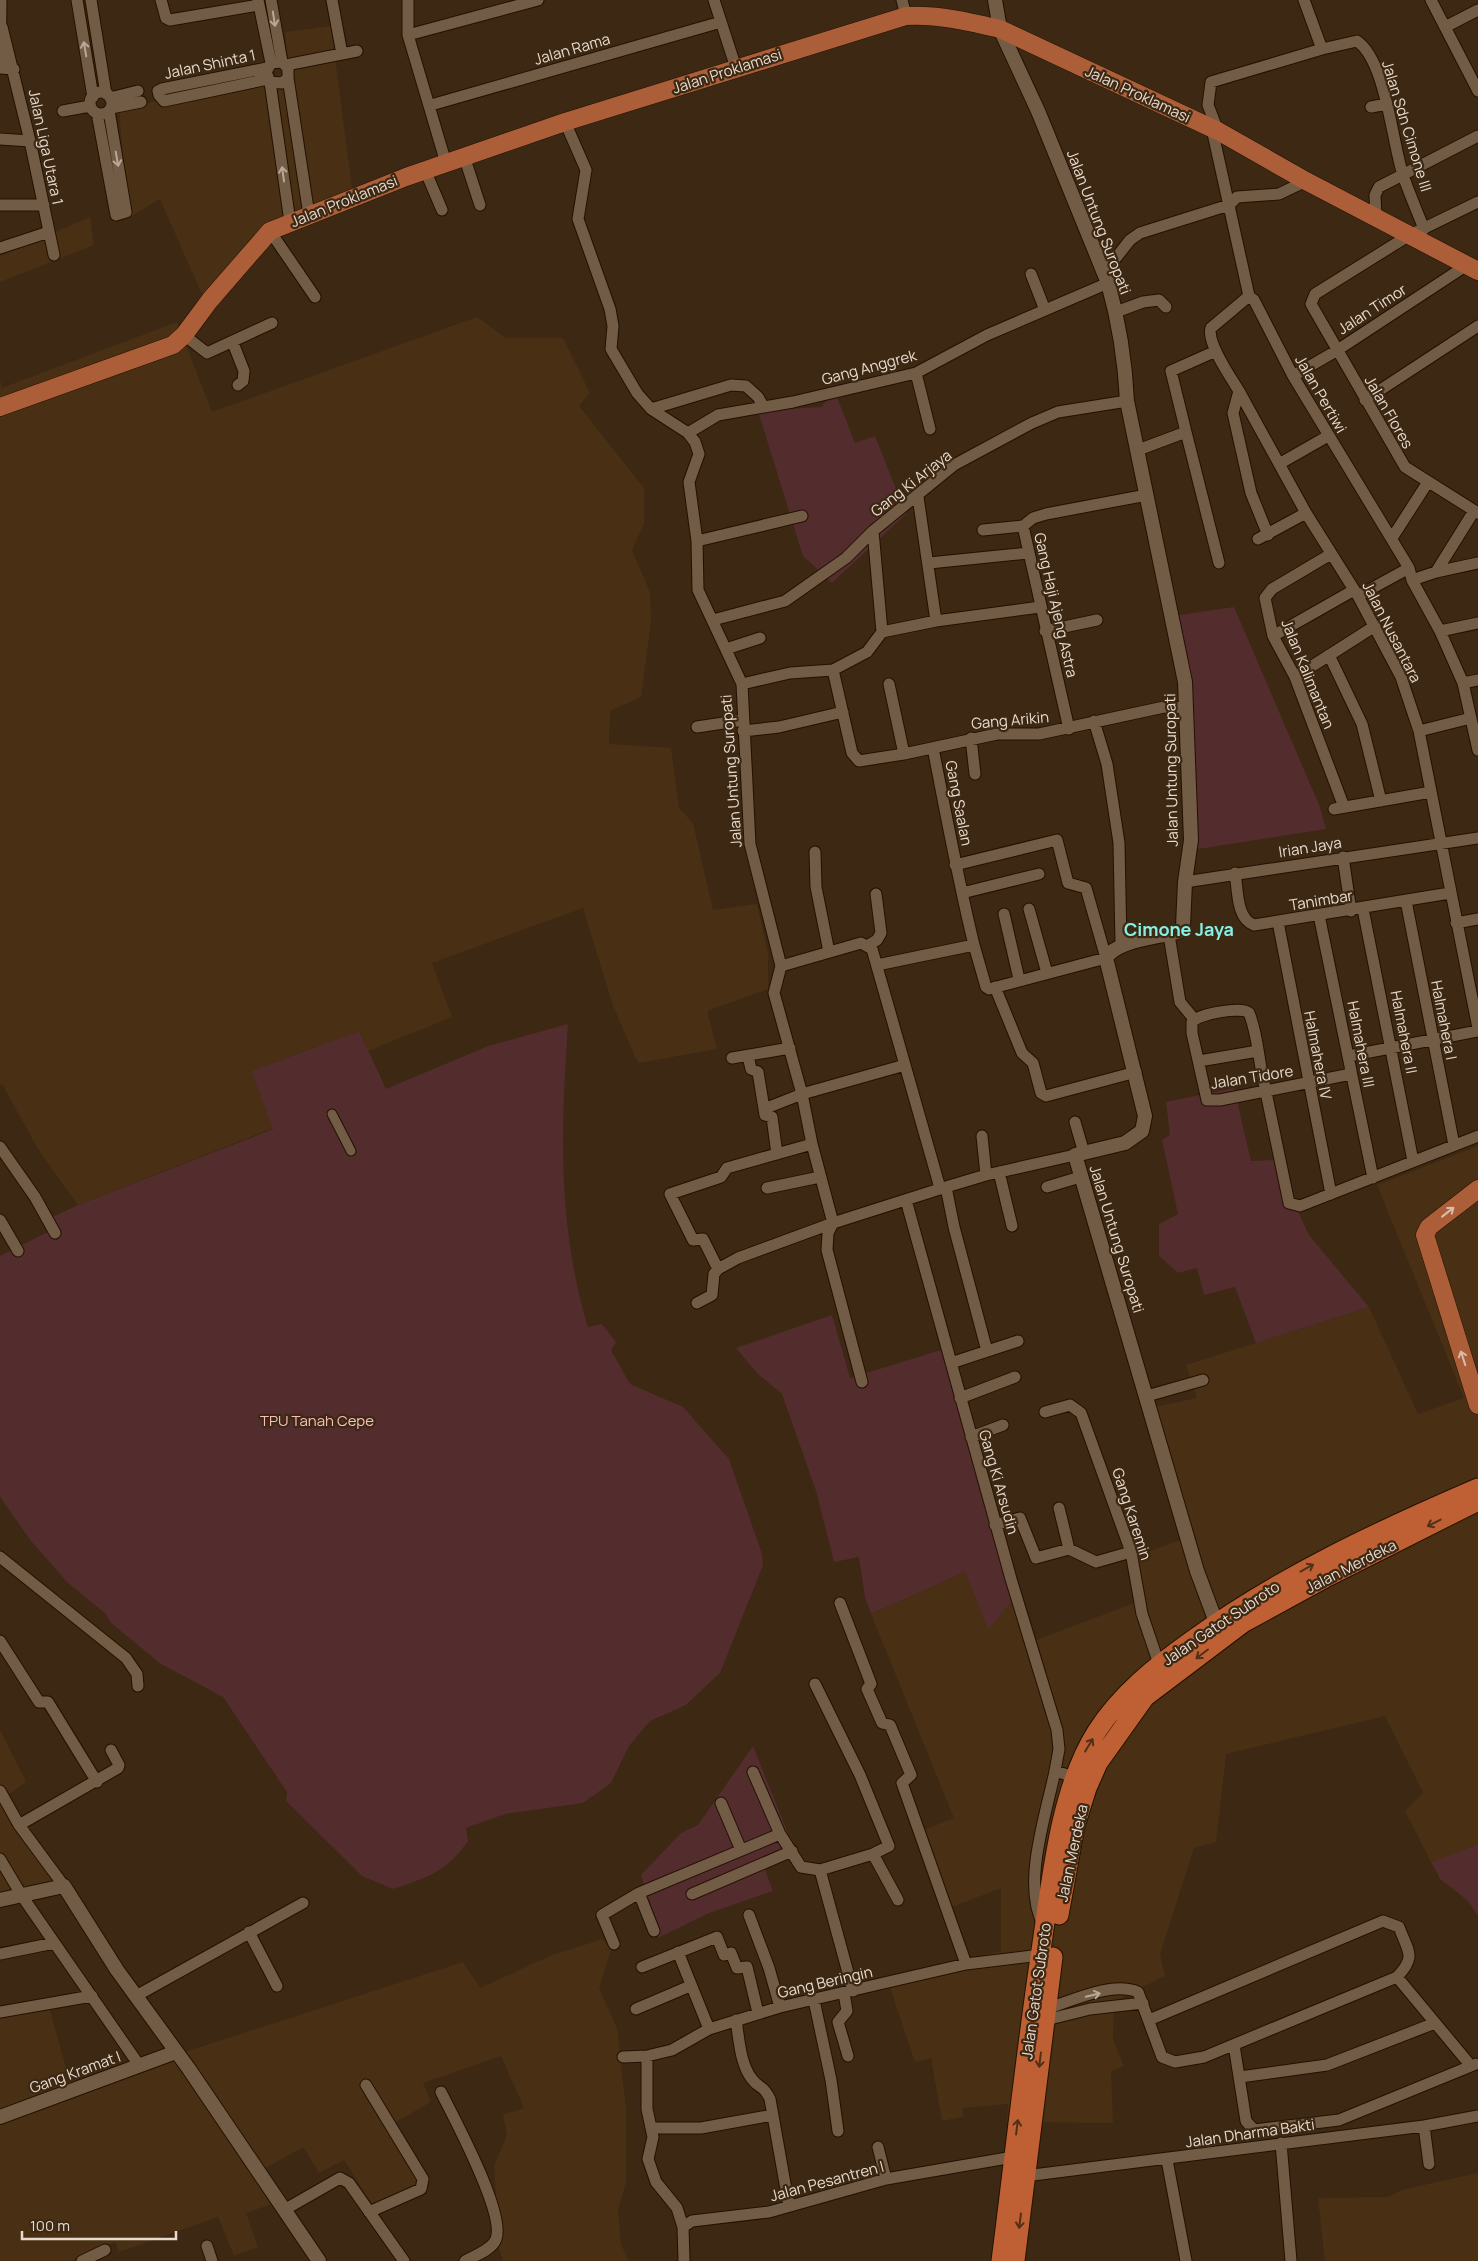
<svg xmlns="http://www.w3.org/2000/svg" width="1478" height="2261" font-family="Manrope,sans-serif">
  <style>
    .built { fill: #493014 }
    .green { fill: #532c2d }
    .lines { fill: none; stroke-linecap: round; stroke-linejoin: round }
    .pedestrian-casing { stroke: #231100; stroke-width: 11 }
    .minor-casing { stroke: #231100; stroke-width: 13 }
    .tertiary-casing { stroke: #231100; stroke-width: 16 }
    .primary-casing { stroke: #231100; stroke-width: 19 }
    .trunk-casing { stroke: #231100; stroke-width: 21 }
    .pedestrian { stroke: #725c45; stroke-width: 9 }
    .minor { stroke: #725c45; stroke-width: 11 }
    .tertiary { stroke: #725c45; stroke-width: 14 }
    .primary { stroke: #ab5e38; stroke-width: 18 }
    .trunk { stroke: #be5f34; stroke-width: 19 }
    .oneway { stroke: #b9a897 }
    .oneway2 { stroke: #d9bca8 }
    .oneway3 { stroke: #503018 }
    .labels { text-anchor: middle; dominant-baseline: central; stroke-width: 4.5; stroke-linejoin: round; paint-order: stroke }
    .street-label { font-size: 15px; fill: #e8dbce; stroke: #3c2813 }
    .park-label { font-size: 15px; fill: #fcbebe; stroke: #3c2813 }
    .quarter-label { font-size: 18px; font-weight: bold; fill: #87f0e4; stroke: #3c2813 }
  </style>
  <rect width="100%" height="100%" fill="#3c2813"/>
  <path class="built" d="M331,26L354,204L281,227L211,315L160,199L128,218L119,109L289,73L285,32Z
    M90,217L94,245L0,282V256Z
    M477,317L506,338H563L590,393L579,406L644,488V524L632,550L650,592L651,621L641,697L610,711L609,744L671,748L679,808L693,823L713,910L757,904L768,954V989L707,1011L717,1049L638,1063L613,1006L583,908L432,963L452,1017L368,1051L359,1031L251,1071L273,1128L78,1205L38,1149L2,1084L0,1085V380L2,388L177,322L212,412Z
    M1478,1146V1844L1431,1862L1405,1811L1423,1793L1385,1716L1226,1754L1216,1842L1194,1848L1160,1954L1165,1976L1114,2002L1113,2039L1124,2066L1111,2071L1113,2123L1007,2122L1008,2104L963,2108V2117L942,2121L931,2058L915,2062L887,1979L1001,1951V1888L947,1909L921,1831L954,1818L871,1614L965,1572L988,1628L1018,1595L1031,1642L1137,1602L1132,1558L1188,1537L1144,1409L1197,1398L1186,1365L1369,1307L1418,1414L1464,1398L1377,1185Z
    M0,1730L26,1782L5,1797L59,1885L0,1901Z
    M603,1939L611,1950L599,1988L617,2028L626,2108V2183L618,2209L621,2245L629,2261H503L499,2248L494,2165L507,2135L503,2115L524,2108L501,2056L423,2083L431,2102L394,2123L425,2181L375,2208L344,2160L319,2173L303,2147L257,2173L277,2202L246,2213L258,2247L234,2256L218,2217L119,2252L115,2242L72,2261H0V2017L49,2007L70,2082L185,2052L463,1962L480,1988L552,1955Z
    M1478,2173V2261H1325L1318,2198L1388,2197L1401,2190Z"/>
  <path class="green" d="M835,392L855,443L875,436L906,514L832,583L803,556L758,411L821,407Z
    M1234,607L1320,807L1326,829L1198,849L1190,667L1179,615Z
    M568,1024C561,1129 557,1225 588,1327L602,1324L616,1342L611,1350L630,1384L683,1407L729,1459L762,1554L763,1565L720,1673L686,1705L650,1721L629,1746L611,1783L583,1803L505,1814L466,1828L468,1841C446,1872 429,1877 393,1889L362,1876L286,1801L287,1792L223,1697L161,1664L111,1623L106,1614L67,1582L31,1541L0,1497V1256L48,1232L42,1222L78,1205L273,1129L251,1071L359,1031L386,1089L488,1046Z
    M1234,1088L1251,1161L1274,1160L1309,1235L1369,1307L1256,1343L1235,1287L1204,1295L1197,1268L1178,1273L1159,1256V1224L1178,1214L1162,1140L1170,1135L1166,1102Z
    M832,1315L850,1378L941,1350L984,1500L1018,1595L988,1629L965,1572L871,1614L865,1597L859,1557L834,1562L816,1491L782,1394L757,1373L736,1348Z
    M753,1746L796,1853L764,1867L773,1891L709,1913L658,1938L641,1875L681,1833L698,1825Z
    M1478,1844V1916L1468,1901L1440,1879L1431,1862Z"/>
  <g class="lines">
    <defs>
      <path id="pedestrian" d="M332,1114L351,1151"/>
      <path id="minor" d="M1,0L0,68L14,69
        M77,0L93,97
        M91,0L106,94
        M161,0L166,18L170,20L259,5
        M258,0L271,63
        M271,0L282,62
        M332,0L342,54
        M408,0V35L446,163
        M714,0L736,68
        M902,0L906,16
        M1304,0L1322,49
        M1431,0L1478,91
        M2,27L30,141L54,255
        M1445,27L1478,10
        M408,35L538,0
        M286,65L357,51
        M267,68L162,89L158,91L159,95L164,101L268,79
        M288,78L309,215
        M270,82L282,83L288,78V68L282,62L271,63L266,72L270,82L290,222
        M90 103a11 11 0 1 1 22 0a11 11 0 1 1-22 0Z
        M110,98L138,91
        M431,105L721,22
        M1371,107L1387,104
        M111,108L141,102
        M63,111L90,106
        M97,113L116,215L126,212L109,111
        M565,122L586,170L578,219L610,309L613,326L611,349L637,393L651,409L688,433L695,442L699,454L689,482L697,541L698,590L742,684L750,844L781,966L774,993L802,1094L812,1144L833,1223
        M1212,129L1249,296
        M1218,131L1208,105L1211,82L1322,49L1357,41C1386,61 1392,142 1403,175C1409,193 1417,211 1424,229
        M0,139L30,141
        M464,156L480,205
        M425,170L442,210
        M1478,202L1408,236L1315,294L1311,304L1405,467L1478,513
        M0,205H44
        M1376,217L1375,195L1379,187L1478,136
        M270,231L315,297
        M0,248L49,232
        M1104,273L1130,240L1140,233L1229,205L1237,197L1279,194L1306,181
        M1031,274L1045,310
        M1116,312L1143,302L1159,300L1166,307
        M184,335L207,353L272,323
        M233,343L244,371L243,381L238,385
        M916,373L930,429
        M1293,376L1336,351L1467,265
        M1239,391L1306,513L1358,596L1401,677L1419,731L1478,1028
        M1365,400L1478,326
        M651,409L731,385L746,386L758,397L763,406
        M1186,432L1171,371L1216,351
        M688,433L718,415L793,402L916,373L987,335L1108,283
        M1138,450L1186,432L1219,563
        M1279,464L1328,436
        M918,497L936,621
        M983,530L1023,526
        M1268,535L1251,493L1233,413L1239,391C1231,378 1206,342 1211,328L1249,296L1254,300L1293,376L1409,568L1412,580L1440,631L1463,683L1478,750
        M1392,538L1428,482
        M1258,539L1306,513
        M697,541L802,516
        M1331,554L1272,589L1265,598L1273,636L1295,677L1344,807
        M929,563L1028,553
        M1436,572L1474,511
        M1412,580L1436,572L1478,563
        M1358,596L1409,568
        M1040,607L936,621L882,632L873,531L954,465L1032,423L1058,412L1127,401
        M713,620L785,601L846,558L873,531
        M1045,631L1097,620
        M1440,631L1478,623
        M1273,636L1354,590
        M726,649L760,638
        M1329,655L1362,724L1381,801
        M833,670L852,753L859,761L904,754L997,734H1039L1164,707L1187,708
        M1295,677L1375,626
        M1463,683L1478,680
        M742,684L790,673L833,670L867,652L882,632
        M889,684L904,754
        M1094,721L1107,764L1119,843L1121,945
        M697,727L743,720
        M1069,729L1023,526L1033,518L1046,514L1147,495
        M743,731L779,727L843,712
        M1419,731L1471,718
        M971,738L975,774
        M933,748C946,814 958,880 974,945
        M1334,809L1431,792
        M815,852L816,887L829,952
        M1343,857L1351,911
        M1235,873C1238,889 1236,919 1254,925L1450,893
        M1185,882L1478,838
        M962,893L1039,874
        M1406,901L1454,1145
        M1029,909L1047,973
        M1363,909L1413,1161
        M1004,914L1019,979
        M1319,915L1373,1178
        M1278,922L1331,1194
        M1456,923L1478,919
        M1169,935L1180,1002L1194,1019
        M867,946L877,940L881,933L876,894
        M877,965L974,945L986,987L989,989L1106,958L1086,888L1068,883L1057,840L955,865
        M781,966L861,943L872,949L940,1188
        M995,987L1022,1053L1033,1063L1041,1093L1046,1096L1136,1072
        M748,1056L751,1069L758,1072L765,1115L772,1117L777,1154
        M1349,1056L1478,1031
        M732,1058L790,1048
        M1199,1061L1258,1051
        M1351,1074L1220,1100H1207L1192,1033V1022C1198,1014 1242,1006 1249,1013C1257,1032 1258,1054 1262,1073C1271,1117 1280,1160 1289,1203L1300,1206L1478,1136
        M764,1109L802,1094L905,1065
        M1075,1122L1084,1153
        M982,1136L986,1175
        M0,1147L35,1197L55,1233
        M999,1172L1012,1226
        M946,1187L954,1227L987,1351
        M1047,1187L1080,1177
        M767,1188L820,1177
        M906,1200L1011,1579L1057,1730L1059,1749L1055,1771
        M0,1220L18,1251
        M833,1223L828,1233L827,1250L862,1382
        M718,1269L703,1239L693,1240L670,1194L721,1177L727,1168L812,1144
        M697,1303L712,1295L714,1274L718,1269L738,1258L833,1223L946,1187L986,1175L1075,1155
        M951,1363L1018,1341
        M1147,1396L1203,1380
        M960,1398L1015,1377
        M1045,1412L1070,1405L1081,1413L1131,1552L1142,1614L1159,1664
        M971,1437L1003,1425
        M1059,1508L1069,1549
        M995,1525L1020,1518L1036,1558L1069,1549L1096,1562L1131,1552
        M0,1557L126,1658L137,1674L138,1686
        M840,1603L868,1676L871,1684L867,1689L882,1723L890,1725L911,1775L902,1783L966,1964
        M0,1641L39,1702H48L97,1782
        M815,1684L860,1775L889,1846L873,1854L820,1870
        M753,1772L780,1834
        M0,1791L19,1825L64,1886
        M721,1803L741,1850
        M19,1825L118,1768L119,1765L111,1750
        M873,1854L898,1900
        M0,1859L22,1896L139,2065
        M639,1893L654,1931
        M692,1894L792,1851
        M749,1915L769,1968L780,2007
        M1044,1926C1021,1886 1046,1815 1055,1771L1074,1777
        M249,1932L277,1986
        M614,1944L602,1915L639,1893L780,1834L801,1867L820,1870L853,1991
        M678,1952L709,2029
        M0,1954L54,1943
        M642,1967L717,1937L724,1955L731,1953L737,1968L747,1967L758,2013
        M1397,1977L1471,2066L1476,2064
        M844,1993L847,2011L838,2022L848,2056
        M136,1996L303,1903
        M814,2000L831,2080L838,2131
        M636,2009L690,1986
        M1046,2009C1072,2001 1111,1981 1138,1992L1162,2057L1175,2062L1204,2057L1397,1977C1417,1956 1408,1952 1399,1927L1383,1921L1149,2020
        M0,2012L92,1996
        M736,2020C739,2038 740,2064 752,2079C759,2089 763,2084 770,2099L789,2206
        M1046,2020L1090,2009L1143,2003
        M1234,2045L1246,2121L1254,2130L1339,2120L1471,2066
        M647,2056V2109L653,2137L648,2159L656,2182L677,2208L683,2227
        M623,2057L647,2056L672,2050L709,2029L780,2007L966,1964L1032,1956L1040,1958
        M1240,2077L1327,2065L1435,2023
        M366,2085L423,2179L421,2189L369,2212
        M441,2092C454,2118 506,2214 496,2239C492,2250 474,2256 465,2261
        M1424,2126L1429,2164
        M651,2128H701L773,2115
        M1281,2143L1291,2261
        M878,2147L886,2179
        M1167,2160L1186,2261
        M1025,2176L1424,2126L1478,2116
        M284,2210L340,2178L349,2183L404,2261
        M207,2246L212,2261
        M82,2261L105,2250
        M684,2261L683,2227L692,2221L769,2212L886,2179L1013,2157"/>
      <path id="tertiary" d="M995,0L1000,29L1038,111L1108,283C1119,322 1125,360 1127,401L1185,682L1191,840L1185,882L1183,926L1180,931C1159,938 1118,939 1106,958L1145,1116L1142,1131L1125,1143L1075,1155L1197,1571L1216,1622
        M0,1900L64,1886L117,1970L189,2069L319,2261
        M0,2117L176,2052"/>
      <path id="primary" d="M0,407L173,345L184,335L210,300L270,231L406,177L565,122L906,16C937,14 970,22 1000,29L1218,131L1306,181L1478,271
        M1478,1189L1429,1227L1425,1235L1478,1405"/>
      <path id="trunk" d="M1059,1915L1075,1826L1087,1788L1098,1763L1145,1697L1243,1623L1329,1576L1478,1501
        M1001,2261C1014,2160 1025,2058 1040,1957C1051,1886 1058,1792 1097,1731C1121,1694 1156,1666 1191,1641C1279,1577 1378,1531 1478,1488
        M1015,2261L1053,1957"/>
    </defs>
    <use href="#pedestrian" class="pedestrian-casing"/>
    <use href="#minor" class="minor-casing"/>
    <use href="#tertiary" class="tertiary-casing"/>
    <use href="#primary" class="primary-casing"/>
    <use href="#trunk" class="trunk-casing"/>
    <use href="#pedestrian" class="pedestrian"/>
    <use href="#minor" class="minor"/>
    <use href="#tertiary" class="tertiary"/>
    <use href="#primary" class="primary"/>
    <use href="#trunk" class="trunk"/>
  </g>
  <defs><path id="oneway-shaft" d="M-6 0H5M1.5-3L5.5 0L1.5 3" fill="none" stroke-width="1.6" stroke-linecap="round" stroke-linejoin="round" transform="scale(1.25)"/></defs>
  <g class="oneway">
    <use href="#oneway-shaft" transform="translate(274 19) rotate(81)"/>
    <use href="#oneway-shaft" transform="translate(85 49) rotate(-100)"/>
    <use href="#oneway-shaft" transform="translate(117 159) rotate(80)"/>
    <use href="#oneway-shaft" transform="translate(283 174) rotate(-98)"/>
    <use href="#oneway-shaft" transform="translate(1093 1995) rotate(-14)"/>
  </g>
  <g class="oneway2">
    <use href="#oneway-shaft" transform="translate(1448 1212) rotate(-38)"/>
    <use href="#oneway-shaft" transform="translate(1463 1358) rotate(-108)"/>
  </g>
  <g class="oneway3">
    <use href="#oneway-shaft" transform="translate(1434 1523) rotate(153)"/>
    <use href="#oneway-shaft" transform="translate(1307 1568) rotate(-29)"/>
    <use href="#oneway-shaft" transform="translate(1202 1654) rotate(143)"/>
    <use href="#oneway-shaft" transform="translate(1089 1745) rotate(-59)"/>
    <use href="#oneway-shaft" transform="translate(1040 2060) rotate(97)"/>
    <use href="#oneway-shaft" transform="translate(1017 2127) rotate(-83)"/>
    <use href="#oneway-shaft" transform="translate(1020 2221) rotate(97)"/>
  </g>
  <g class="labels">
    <g class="street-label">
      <text transform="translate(572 49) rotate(-16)">Jalan Rama</text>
      <text transform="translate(210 64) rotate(-12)">Jalan Shinta 1</text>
      <text transform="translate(727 71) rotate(-18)">Jalan Proklamasi</text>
      <text transform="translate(1138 94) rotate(25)">Jalan Proklamasi</text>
      <text transform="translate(1407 126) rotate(73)">Jalan Sdn Cimone III</text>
      <text transform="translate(46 147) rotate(78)">Jalan Liga Utara 1</text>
      <text transform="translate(344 201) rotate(-22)">Jalan Proklamasi</text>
      <text transform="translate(1099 222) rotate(69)">Jalan Untung Suropati</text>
      <text transform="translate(1372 309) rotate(-33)">Jalan Timor</text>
      <text transform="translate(869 367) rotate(-15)">Gang Anggrek</text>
      <text transform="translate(1321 394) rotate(60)">Jalan Pertiwi</text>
      <text transform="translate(1389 412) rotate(60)">Jalan Flores</text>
      <text transform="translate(911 483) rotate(-38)">Gang Ki Arjaya</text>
      <text transform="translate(1056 605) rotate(77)">Gang Haji Ajeng Astra</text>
      <text transform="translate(1392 632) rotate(63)">Jalan Nusantara</text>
      <text transform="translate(1308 674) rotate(68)">Jalan Kalimantan</text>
      <text transform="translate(1010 720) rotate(-5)">Gang Arikin</text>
      <text transform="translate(1171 770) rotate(-91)">Jalan Untung Suropati</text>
      <text transform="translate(731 771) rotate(-94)">Jalan Untung Suropati</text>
      <text transform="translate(959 803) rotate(79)">Gang Saalan</text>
      <text transform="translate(1310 847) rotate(-9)">Irian Jaya</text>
      <text transform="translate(1321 900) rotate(-9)">Tanimbar</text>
      <text transform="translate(1444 1020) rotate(79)">Halmahera I</text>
      <text transform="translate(1404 1032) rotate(79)">Halmahera II</text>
      <text transform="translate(1361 1044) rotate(79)">Halmahera III</text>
      <text transform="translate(1318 1055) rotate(79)">Halmahera IV</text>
      <text transform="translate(1252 1077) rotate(-9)">Jalan Tidore</text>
      <text transform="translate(1117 1239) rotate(73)">Jalan Untung Suropati</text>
      <text transform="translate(999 1482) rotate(74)">Gang Ki Arsudin</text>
      <text transform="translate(1132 1514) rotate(72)">Gang Karemin</text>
      <text transform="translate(1351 1566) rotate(-27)">Jalan Merdeka</text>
      <text transform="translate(1221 1623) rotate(-34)">Jalan Gatot Subroto</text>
      <text transform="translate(1072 1853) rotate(-78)">Jalan Merdeka</text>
      <text transform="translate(825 1982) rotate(-13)">Gang Beringin</text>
      <text transform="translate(1036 1991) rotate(-82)">Jalan Gatot Subroto</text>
      <text transform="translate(75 2072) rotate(-20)">Gang Kramat I</text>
      <text transform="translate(1250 2133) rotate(-8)">Jalan Dharma Bakti</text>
      <text transform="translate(827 2181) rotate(-15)">Jalan Pesantren I</text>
    </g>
    <g class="park-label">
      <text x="317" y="1420">TPU Tanah Cepe</text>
    </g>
    <g class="quarter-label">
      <text x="1179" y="929">Cimone Jaya</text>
    </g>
  </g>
  <path d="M22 2231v8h154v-8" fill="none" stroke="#e8dbce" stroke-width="2.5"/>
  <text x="30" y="2231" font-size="15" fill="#e8dbce" stroke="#3c2813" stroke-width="4" paint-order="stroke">100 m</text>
</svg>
